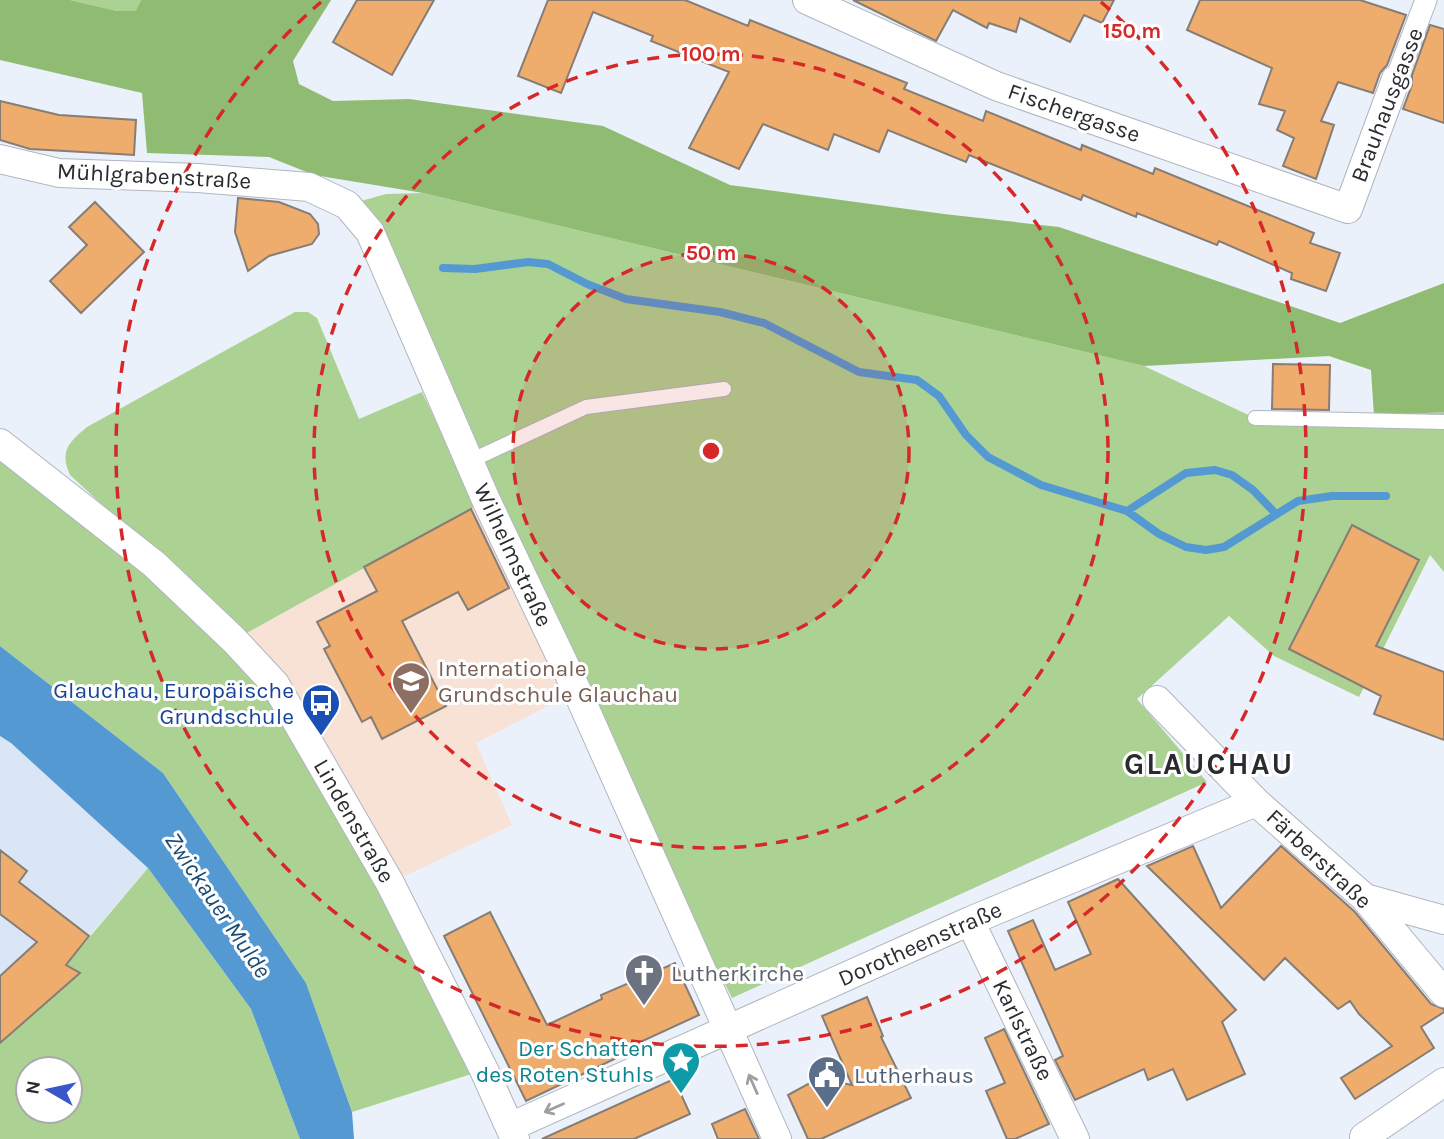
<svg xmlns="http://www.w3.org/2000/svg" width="1444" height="1139" font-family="Karla,sans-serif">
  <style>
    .built { fill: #dae5f5 }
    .education { fill: #f8e1d5 }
    .green { fill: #abd292; fill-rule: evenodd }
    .forest { fill: #8fbc72 }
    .water { fill: #5599d3 }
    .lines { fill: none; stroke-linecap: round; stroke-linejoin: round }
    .stream { stroke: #5599d3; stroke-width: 8 }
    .building { fill: #eeac6d; stroke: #857d76; stroke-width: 2 }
    .service-casing { stroke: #b0b6c0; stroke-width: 16 }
    .pedestrian-casing { stroke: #b0b6c0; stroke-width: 23 }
    .minor-casing { stroke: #b0b6c0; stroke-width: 30 }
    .service { stroke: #fff; stroke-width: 14 }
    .pedestrian { stroke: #fff; stroke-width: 21 }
    .minor { stroke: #fff; stroke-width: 28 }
    .oneway { stroke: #9fa0a1 }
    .ring { fill: none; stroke: #d62828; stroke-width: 3.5; stroke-dasharray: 12 9 }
    .labels { text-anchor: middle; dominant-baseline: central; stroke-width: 6; stroke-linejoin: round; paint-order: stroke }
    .street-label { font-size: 23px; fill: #292b2f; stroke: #fefefe }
    .education-label { font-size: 23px; fill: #785e54; stroke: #fefefe; text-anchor: start }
    .transit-label { font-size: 23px; fill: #164399; stroke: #fefefe; text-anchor: end }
    .worship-label { font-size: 23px; fill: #5b616d; stroke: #fefefe; text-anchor: start }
    .culture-label { font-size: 23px; fill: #0d838f; stroke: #fefefe; text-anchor: end }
    .service-label { font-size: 23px; fill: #4e5e75; stroke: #fefefe; text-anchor: start }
    .water-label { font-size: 24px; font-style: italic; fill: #1a4b73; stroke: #fefefe }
    .district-label { font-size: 30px; font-weight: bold; letter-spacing: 2px; fill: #292b2f; stroke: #fefefe }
    .centre { fill: #d62828; stroke: #fefefe; stroke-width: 3.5 }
    .ring-label { font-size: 21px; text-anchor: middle; font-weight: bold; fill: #d62828; stroke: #fefefe; stroke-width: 6; stroke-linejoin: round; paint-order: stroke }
  </style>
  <rect width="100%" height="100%" fill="#ebf1fb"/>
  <path class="built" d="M0,736L11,743L148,868L89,936L67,965L80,973L0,1043Z"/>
  <path class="education" d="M476,506L577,691L476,743L512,825L390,883L234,640Z"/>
  <path class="green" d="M70,0H141L137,11H117Z
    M423,193L1144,366L1255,418L1374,416L1444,412V572L1430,555L1359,697L1274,656L1229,616L1137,699L1207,782L732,998L577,691L347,205L386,194Z
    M295,312H308L317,318L359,419L422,392L476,506L243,635L70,475C59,451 69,442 87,427Z
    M0,443L234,640L484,1070L352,1112L306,983L163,773L0,646Z
    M148,868L251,1009L300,1139H0V1043L79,973L66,965ZM28,1069H70V1111H28Z"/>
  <path class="forest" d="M0,0H70L117,11H136L141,0H331L293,61L299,84L333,101L409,99L603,126L730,185L944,214L1059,227L1340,323L1444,283V412L1374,416L1371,370L1329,356L1144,366L423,193L314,175L269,157L147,153L142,93L0,60Z"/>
  <path class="water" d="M0,646L163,773L306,983L352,1112L354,1139H300L251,1009L148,868L11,743L0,736Z"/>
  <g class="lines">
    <path class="stream" d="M443,268L475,269L528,262L548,264L587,284L626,299L720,312L764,323L859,372L917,380L939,396L966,435L988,457L1041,485L1127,511L1159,534L1186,547L1206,550L1224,547L1298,501L1332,496H1386
      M1127,511L1186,473L1215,470L1232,475L1253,490L1276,514"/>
  </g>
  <path class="building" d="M357,0H434L392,75L333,42Z
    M548,0H685L748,26L750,20L907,83L904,89L983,121L986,111L1081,150L1082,145L1153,174L1155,168L1314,233L1310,243L1340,253L1326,291L1291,279L1292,273L1219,241L1217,245L1137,213L1136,217L1083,195L1081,200L969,155L966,162L888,130L879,152L834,134L828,150L763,124L739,169L689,148L729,72L651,41L653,36L593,12L561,93L518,76Z
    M853,0H1114L1102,23L1084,15L1070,42L1020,18L1016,32L989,23L987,28L953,10L936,41Z
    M1200,0H1360L1406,15L1387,65L1380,73L1373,93L1338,82L1321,121L1334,125L1316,179L1283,166L1294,138L1277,130L1285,111L1259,104L1272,68L1187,30Z
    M1430,25L1444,29V123L1403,109L1412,85V75Z
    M0,101L59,115L136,120L134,155L30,149L0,140Z
    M238,198L279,202L310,214L318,224L319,234L312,244L269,256L248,271L235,232Z
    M95,202L144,252L81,313L50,281L87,245L69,227Z
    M1273,364L1330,365L1329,410L1272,409Z
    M471,509L509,588L468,610L458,592L402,621L446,706L382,739L371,717L362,722L324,649L330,646L317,622L377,591L364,567Z
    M1352,525L1419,560L1376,646L1444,672V740L1374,714L1381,696L1289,649Z
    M1193,846L1221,908L1281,846L1355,912L1431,1004L1444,1009V1012L1421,1027L1434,1048L1355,1099L1341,1078L1392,1046L1359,1014L1350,1001L1338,1009L1285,958L1264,980L1147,866Z
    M0,850L27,871L19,882L89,936L66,965L80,973L0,1043V976L37,942L0,914Z
    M1118,879L1236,1010L1222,1022L1245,1074L1187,1100L1173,1069L1148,1080L1144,1069L1075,1100L1055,1060L1063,1056L1008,931L1033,920L1055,970L1091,954L1068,902Z
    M490,912L547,1025L602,999L601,995L675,963L699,1015L625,1049L627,1053L526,1101L444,936Z
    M867,997L883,1036L881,1037L911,1098L821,1139H808L788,1095L819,1078L852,1085L822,1016Z
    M1004,1029L1049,1124L1015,1139H1007L986,1091L1005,1083L985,1038Z
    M674,1079L690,1114L634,1139H542Z
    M745,1109L759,1139H718L712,1124Z"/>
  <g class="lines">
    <defs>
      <path id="service" d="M1255,418L1444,422
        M470,461L586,407L724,389"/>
      <path id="pedestrian" d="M1396,79L1426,0"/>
      <path id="minor" d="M807,0L996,86L1348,209L1396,79
        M0,159L59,173L198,178L309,187L347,205L370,232L486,500L577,691L777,1139
        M0,443L154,564L234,640L275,684L390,883L484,1070L515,1139
        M1157,700L1256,802L1365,898L1444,993
        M1365,898L1444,920
        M970,921L1075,1139
        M510,1127L970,921L1256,802
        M1364,1137L1444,1082"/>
    </defs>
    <use href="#service" class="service-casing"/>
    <use href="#pedestrian" class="pedestrian-casing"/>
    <use href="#minor" class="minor-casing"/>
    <use href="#service" class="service"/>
    <use href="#pedestrian" class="pedestrian"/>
    <use href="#minor" class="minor"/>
  </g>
  <defs><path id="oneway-shaft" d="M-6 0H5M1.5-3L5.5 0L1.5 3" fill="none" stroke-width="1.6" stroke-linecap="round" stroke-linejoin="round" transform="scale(1.75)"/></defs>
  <g class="oneway">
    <use href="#oneway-shaft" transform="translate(753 1084) rotate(-114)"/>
    <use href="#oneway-shaft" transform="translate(554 1108) rotate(156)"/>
  </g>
  <circle cx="711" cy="451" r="198" fill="#d62828" fill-opacity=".12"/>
  <g class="ring">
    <circle cx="711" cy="451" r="198"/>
    <circle cx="711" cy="451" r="397"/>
    <path d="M1101 2A595 595 0 1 1 321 2"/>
  </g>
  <defs>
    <symbol id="school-pin" viewBox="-11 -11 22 30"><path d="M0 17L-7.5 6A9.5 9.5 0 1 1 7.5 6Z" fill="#8d6e63" stroke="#fefefe"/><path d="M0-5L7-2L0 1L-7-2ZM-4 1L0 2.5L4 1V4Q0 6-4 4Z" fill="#fff"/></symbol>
    <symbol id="bus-pin" viewBox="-11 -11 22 30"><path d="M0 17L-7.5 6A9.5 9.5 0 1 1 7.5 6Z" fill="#1a4fb4" stroke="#fefefe"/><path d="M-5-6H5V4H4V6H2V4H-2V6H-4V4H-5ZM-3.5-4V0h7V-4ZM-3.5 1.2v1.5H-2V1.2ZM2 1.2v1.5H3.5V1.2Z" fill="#fff"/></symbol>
    <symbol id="church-pin" viewBox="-11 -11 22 30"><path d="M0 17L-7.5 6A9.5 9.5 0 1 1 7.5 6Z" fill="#6b7280" stroke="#fefefe"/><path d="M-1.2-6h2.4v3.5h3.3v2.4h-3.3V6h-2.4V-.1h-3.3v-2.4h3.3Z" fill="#fff"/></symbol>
    <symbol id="sight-pin" viewBox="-11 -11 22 30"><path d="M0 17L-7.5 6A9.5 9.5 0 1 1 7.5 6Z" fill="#0f9aa8" stroke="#fefefe"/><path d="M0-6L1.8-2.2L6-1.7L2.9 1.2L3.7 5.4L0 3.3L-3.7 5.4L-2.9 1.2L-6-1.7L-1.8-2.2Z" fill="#fff"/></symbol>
    <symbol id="civic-pin" viewBox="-11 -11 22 30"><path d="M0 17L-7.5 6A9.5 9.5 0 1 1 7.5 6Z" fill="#5c6f8a" stroke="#fefefe"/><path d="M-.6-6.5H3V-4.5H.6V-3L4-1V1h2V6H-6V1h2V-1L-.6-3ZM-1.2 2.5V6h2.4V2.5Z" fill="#fff"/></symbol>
  </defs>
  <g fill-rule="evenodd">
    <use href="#school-pin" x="389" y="659" width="44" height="60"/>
    <use href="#bus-pin" x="299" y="681" width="44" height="60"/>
    <use href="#church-pin" x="622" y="951" width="44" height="60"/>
    <use href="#sight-pin" x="659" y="1039" width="44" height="60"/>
    <use href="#civic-pin" x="805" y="1053" width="44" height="60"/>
  </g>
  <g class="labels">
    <g class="street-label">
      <text transform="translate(1387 105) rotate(-69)">Brauhausgasse</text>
      <text transform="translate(1074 113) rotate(19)">Fischergasse</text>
      <text transform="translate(154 176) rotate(3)">Mühlgrabenstraße</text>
      <text transform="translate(513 555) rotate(65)">Wilhelmstraße</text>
      <text transform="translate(354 821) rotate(60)">Lindenstraße</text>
      <text transform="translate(1319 859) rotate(43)">Färberstraße</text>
      <text transform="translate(920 944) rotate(-24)">Dorotheenstraße</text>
      <text transform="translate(1023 1030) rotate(64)">Karlstraße</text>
    </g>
    <g class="education-label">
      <text x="438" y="668">Internationale<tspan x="438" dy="26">Grundschule Glauchau</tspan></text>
    </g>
    <g class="transit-label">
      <text x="294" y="690">Glauchau, Europäische<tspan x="294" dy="26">Grundschule</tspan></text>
    </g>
    <g class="worship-label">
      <text x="671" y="973">Lutherkirche</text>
    </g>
    <g class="culture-label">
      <text x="654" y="1048">Der Schatten<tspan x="654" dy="26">des Roten Stuhls</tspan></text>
    </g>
    <g class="service-label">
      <text x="854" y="1075">Lutherhaus</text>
    </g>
    <g class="water-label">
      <text transform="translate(218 905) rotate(56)">Zwickauer Mulde</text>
    </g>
    <g class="district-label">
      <text x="1209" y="764">GLAUCHAU</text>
    </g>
  </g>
  <circle cx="711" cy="451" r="10" class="centre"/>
  <g class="ring-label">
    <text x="1132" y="38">150 m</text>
    <text x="711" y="61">100 m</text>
    <text x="711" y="260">50 m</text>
  </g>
  <g transform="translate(49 1090) rotate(279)"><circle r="33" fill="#fefefe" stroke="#a9aaab" stroke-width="2"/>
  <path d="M0-5L12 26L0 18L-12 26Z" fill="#3a57c9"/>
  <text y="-10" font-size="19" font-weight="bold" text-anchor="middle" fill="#292b2f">N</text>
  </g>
</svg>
